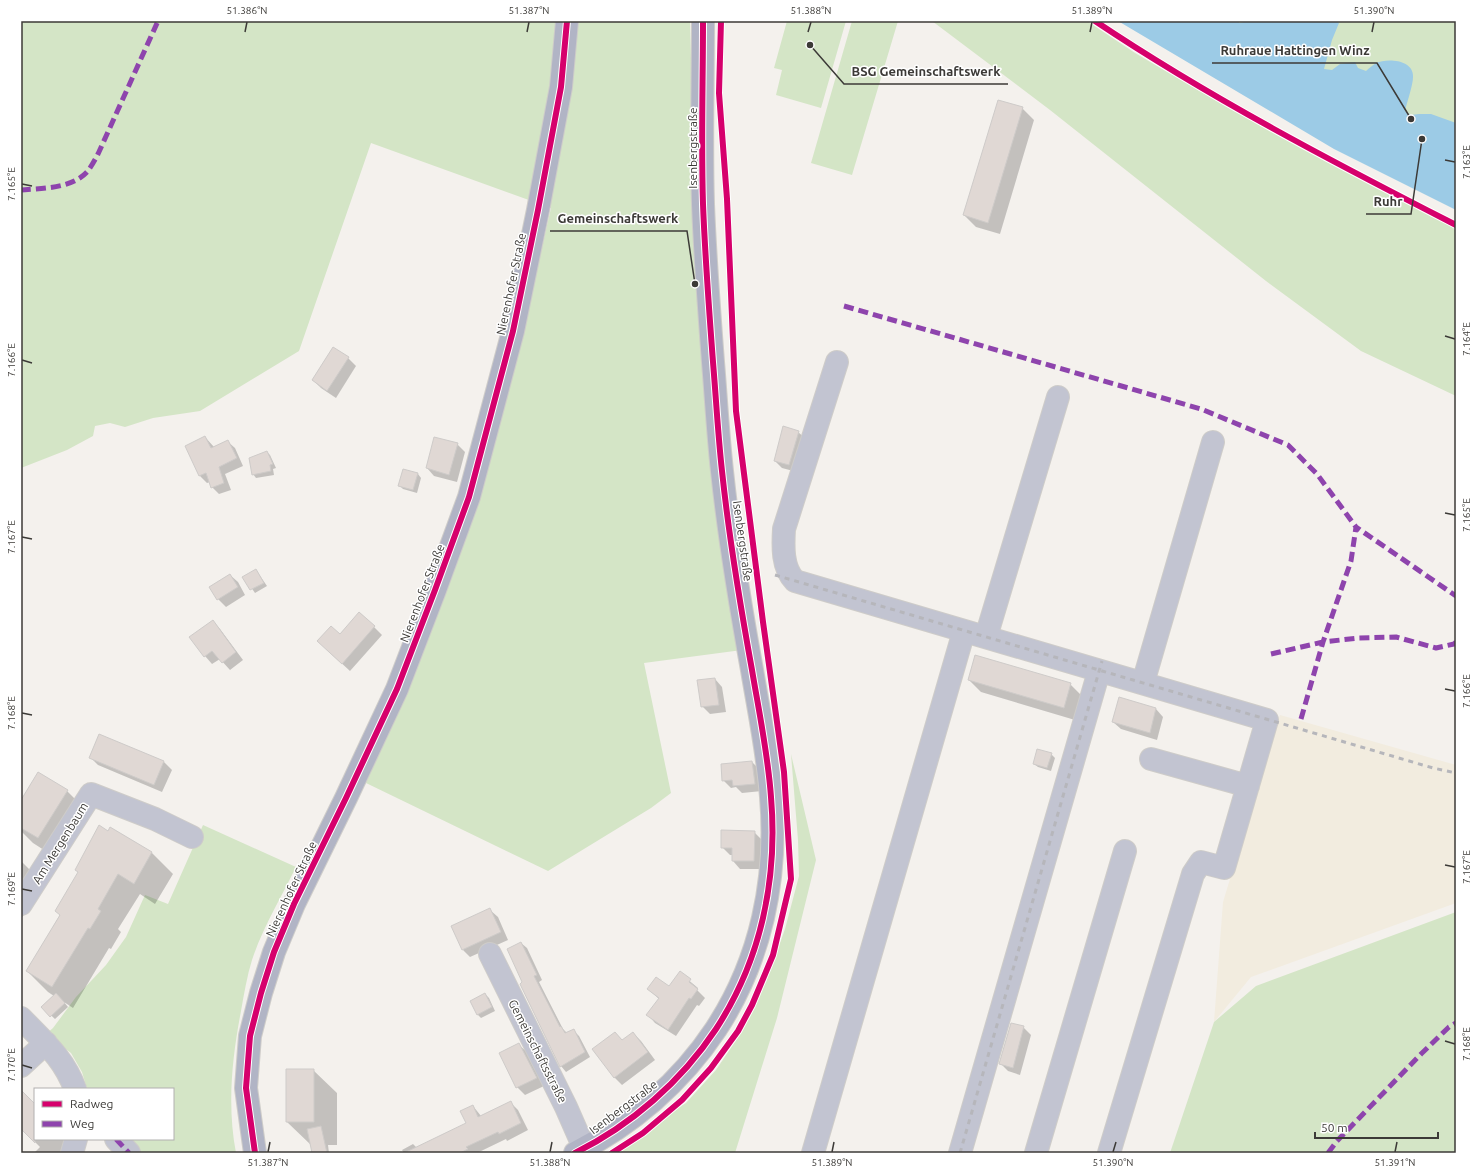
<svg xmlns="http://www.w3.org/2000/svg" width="1477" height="1174" font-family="Ubuntu,sans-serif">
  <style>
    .industrial { fill: #f2ecdf }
    .green { fill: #d4e5c6 }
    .water { fill: #9ccbe6 }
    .shadow { fill: #0003 }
    .building { fill: #e0d8d4; stroke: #cecbc9 }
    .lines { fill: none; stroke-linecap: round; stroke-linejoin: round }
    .minor-casing { stroke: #ceccc9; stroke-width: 24 }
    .major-casing { stroke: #ceccc9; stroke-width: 24 }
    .minor { stroke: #c2c4d1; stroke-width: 22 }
    .major { stroke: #b1b4c5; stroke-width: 22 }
    .rail { stroke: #b6b6bb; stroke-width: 3; stroke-dasharray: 5 5; stroke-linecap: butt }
    .quiet { stroke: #8e44ad; stroke-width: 5; stroke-dasharray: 10 5; stroke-linecap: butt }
    .cycleway-casing { stroke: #fff; stroke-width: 8 }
    .cycleway { stroke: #d6006c; stroke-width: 6 }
    .ticks { fill: none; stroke: #3c3a37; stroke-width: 1.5 }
    .labels { text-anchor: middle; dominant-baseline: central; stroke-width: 3; stroke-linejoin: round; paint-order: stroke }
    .street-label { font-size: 12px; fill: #3c3a37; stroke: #fff }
    .leader { fill: none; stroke: #3c3a37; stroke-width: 1.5 }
    .callout-dot { fill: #3c3a37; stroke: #fff; stroke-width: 1.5 }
    .callout-label { font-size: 13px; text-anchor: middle; font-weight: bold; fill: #3c3a37; stroke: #fff; stroke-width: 3; stroke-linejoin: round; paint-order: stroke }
    .neatline { fill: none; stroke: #3c3a37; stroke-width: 1.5 }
    .ticks-label { font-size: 10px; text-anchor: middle; fill: #3c3a37 }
  </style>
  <rect width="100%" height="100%" fill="#f4f1ed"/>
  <path class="industrial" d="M1280,715L1456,765V903L1251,977L1214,1022L1223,902Z"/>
  <path class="green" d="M21,21H690L696,245L742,650L644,663L671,793L651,808L548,871L366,783L396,714L518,352L551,208L371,143L299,351L200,411L153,418L125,427L110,423L95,426L93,436L67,450L21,468Z
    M787,21L796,22V21H846L821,108L776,95L782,70L774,68Z
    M852,21H898L852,175L811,163Z
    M932,21H1087L1135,53L1230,109L1327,162L1456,226V396L1361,351L1266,281L1050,110Z
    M1213,21H1456V168Z
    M791,754L816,860L777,1018L735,1153H609L686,1103L716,1070L741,1033L738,1031L766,982L785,929L799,876L798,840Z
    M203,825L296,867C282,896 262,929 252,960C247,976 244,994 241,1011C232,1058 227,1106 236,1153H134L120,1139H173V1089H87L82,1072L71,1053L46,1034L53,1028L76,997L106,965L126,937L145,895L168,904Z
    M1456,912V1153H1170L1214,1022L1256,986Z"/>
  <path class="water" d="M1118,21H1239V23L1249,21H1336L1339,23L1332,40L1324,69L1332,70L1340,64L1355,62L1358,68L1366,71C1369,68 1373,65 1376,63C1388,58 1414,60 1413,77C1413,85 1407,102 1405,111L1411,115L1419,114H1431L1456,123V210L1334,149Z"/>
  <path class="shadow" d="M1022,108L1034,120L1000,234L976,227L964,215Z
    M348,358L356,366L336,398L321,388L313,380Z
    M798,432L806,439L797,472L782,468L775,461Z
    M205,437L214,447L227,441L235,448L243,466L225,474L231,490L219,494L212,487L210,482L207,483L200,476L186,446Z
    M457,444L465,452L457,482L434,476L427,468Z
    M267,452L270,455L276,468L273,469L274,475L256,478L253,474Z
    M404,470L418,474L421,478L417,493L403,489L400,486Z
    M256,570L267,586L255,593L244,577Z
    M230,575L238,582L245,595L226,607L218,599Z
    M360,613L382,635L350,671L326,649Z
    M212,621L220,629L243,660L230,670L220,659L212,664L205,656Z
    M715,679L722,687L726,712L710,714L702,706Z
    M969,680L1070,684L1082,696L1075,720L981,692Z
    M1156,709L1163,717L1157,740L1121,729L1113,722Z
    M99,735L164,762L172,770L162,792L98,765L90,757Z
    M1051,754L1055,758L1051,771L1038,767L1034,764Z
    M752,762L760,770L762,791L742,793L736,787L731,788L723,780Z
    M67,791L90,814L61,861L33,843L21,831V801Z
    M111,828L152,853L173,874L155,904L140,894L118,929L121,932L111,949L109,948L73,1008L64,1002L68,1007L55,1019L42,1007L54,996L48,992L27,971Z
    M754,832L762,840L761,869H740L733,861V855H730L722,847Z
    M21,861L45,885L27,912L21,918Z
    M490,910L498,917L508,940L470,957L463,950Z
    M521,943L527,948L542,980L539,982L563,1029L567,1033L573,1030L579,1036L590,1057L566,1072L561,1066L524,983Z
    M680,973L698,988L697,990L705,998L699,1006L697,1005L676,1036L655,1023L648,1015L659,999L648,989L669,988Z
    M485,994L489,998L495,1011L481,1018L477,1014Z
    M1023,1027L1031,1035L1020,1075L1008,1071L1000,1063Z
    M615,1033L623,1041L633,1033L641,1041L655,1060L622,1085L614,1077Z
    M519,1045L528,1053L544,1086L525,1095L517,1087Z
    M313,1070L337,1093V1145H328L329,1153H313L311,1145L287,1122Z
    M21,1092L35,1106V1139H69L62,1153H34L40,1147L21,1128Z
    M510,1102L518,1110L528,1130L507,1141L506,1139L477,1153H404L402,1150L413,1144L417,1148L467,1124L473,1106L481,1116Z"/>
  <path class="building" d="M998,100L1023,107L988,223L963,215Z
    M333,347L349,357L327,391L312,380Z
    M783,426L799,431L789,465L774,461Z
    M205,436L211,448L228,440L237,458L219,467L224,483L211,488L206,473L199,476L185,446Z
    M434,437L458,443L449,475L426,468Z
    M267,451L273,464L270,465L271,471L252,475L249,458Z
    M403,469L418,473L413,490L398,486Z
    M256,569L264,583L250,590L242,577Z
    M230,574L238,587L217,600L209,587Z
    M359,612L375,626L342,664L317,641L331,626L340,634Z
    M213,620L236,652L222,663L212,651L204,657L189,637Z
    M975,655L1071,683L1064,708L968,680Z
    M715,678L719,705L701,707L697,680Z
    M1119,697L1156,708L1150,733L1112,722Z
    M99,734L164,761L154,785L89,758Z
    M1037,749L1052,753L1047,768L1033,764Z
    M752,761L755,784L733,786L732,780L722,781L721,764Z
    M38,772L68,790L38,838L21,828V800Z
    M99,825L108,831L110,827L152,852L134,884L118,874L98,909L101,911L90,929L88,928L52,987L26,971L60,915L55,911L78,872L75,870Z
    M721,830L755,831L754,861H732V848H721Z
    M490,908L501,932L462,950L451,926Z
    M521,942L537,975L534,976L560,1027L561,1026L565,1033L574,1029L585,1052L560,1067L520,984L522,982L507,949Z
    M680,971L691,979L689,982L698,989L691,999L689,998L668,1030L646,1015L659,998L647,989L656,977L669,986Z
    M56,993L65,1003L50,1017L41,1007Z
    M485,993L492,1007L477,1015L470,1001Z
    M1011,1023L1024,1026L1013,1068L999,1064Z
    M615,1032L622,1040L633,1032L648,1052L614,1078L592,1049Z
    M519,1043L537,1078L516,1088L499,1053Z
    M286,1069H314V1122H286Z
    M21,1090L35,1104V1143L21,1129Z
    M511,1101L521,1123L499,1134L498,1132L466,1147L468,1149L460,1153H404L466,1123L460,1111L473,1105L478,1117Z
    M321,1126L327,1153H312L307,1129Z"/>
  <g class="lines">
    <defs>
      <path id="minor" d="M837,362L784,529C783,546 782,568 795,581L1267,720L1224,868L1201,862L1193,874L1109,1153
        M986,637L1058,397
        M1143,683L1213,442
        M1151,759L1248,786
        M21,904L91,794L155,819L192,837
        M490,954L566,1107L584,1148
        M21,1018C43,1041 64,1058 75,1089
        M21,1066L46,1043
        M116,1139L129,1153
        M72,1153L76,1139
        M813,1153L964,631
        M960,1153L1099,671
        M1036,1153L1125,851"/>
      <path id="major" d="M255,1153L246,1088L250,1036L261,993L274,952L294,904L346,798L397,689L435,590L469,497L513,331L538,210L561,87L567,21
        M575,1153C631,1125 681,1082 716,1029C761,960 778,879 771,797C768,754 759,712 752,670C740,604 729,538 722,471C718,435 716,398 713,362C709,309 705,257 703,204C701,143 703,82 703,21"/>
    </defs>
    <use href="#minor" class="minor-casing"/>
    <use href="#major" class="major-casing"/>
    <use href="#minor" class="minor"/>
    <use href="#major" class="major"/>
    <path class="rail" d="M775,575L1433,768L1456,773
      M960,1153L1102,661"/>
    <path class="quiet" d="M21,190C42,188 71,189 87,172C91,167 95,160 98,154L158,21
      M844,306L1201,409L1288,445L1317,474L1356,527
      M1271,654L1323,642L1358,638L1396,637L1436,648L1454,644L1456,642
      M1301,719L1323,642L1351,561L1356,527L1456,596
      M116,1139L129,1153
      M1328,1153L1337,1141L1421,1054L1449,1027L1456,1023"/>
    <defs>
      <path id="cycleway" d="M1095,21C1210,98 1333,162 1456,225
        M255,1153L246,1088L250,1036L261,993L274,952L294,904L346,798L397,689L435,590L469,497L513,331L538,210L561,87L567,21
        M575,1153C631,1125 681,1082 716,1029C761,960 778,879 771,797C768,754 759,712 752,670C740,604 729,538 722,471C718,435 716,398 713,362C709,309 705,257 703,204C701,143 703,82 703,21
        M612,1153L643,1133L682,1100L711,1068L738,1031L752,1005L773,955L791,879L784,772L763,622L736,411L727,199L719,93L721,21"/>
    </defs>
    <use href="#cycleway" class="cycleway-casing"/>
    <use href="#cycleway" class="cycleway"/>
  </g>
  <path class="ticks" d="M245,32L247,22M527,32L529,22M808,32L811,22M1090,32L1092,22M1372,32L1374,22M1445,160L1455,162M22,184L32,186M1445,336L1455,339M22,360L32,363M1445,513L1455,515M22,537L32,539M1445,689L1455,691M22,713L32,715M1445,865L1455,867M22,889L32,891M1445,1041L1455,1044M22,1065L32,1068M268,1152L270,1142M550,1152L552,1142M832,1152L834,1142M1113,1152L1116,1142M1395,1152L1397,1142"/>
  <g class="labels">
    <g class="street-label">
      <text transform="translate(692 148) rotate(-90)">Isenbergstraße</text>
      <text transform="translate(511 284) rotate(-78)">Nierenhofer Straße</text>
      <text transform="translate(743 541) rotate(82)">Isenbergstraße</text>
      <text transform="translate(422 593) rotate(-69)">Nierenhofer Straße</text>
      <text transform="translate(60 843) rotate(-58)">Am Mergenbaum</text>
      <text transform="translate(291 889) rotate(-65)">Nierenhofer Straße</text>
      <text transform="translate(538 1051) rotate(63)">Gemeinschaftsstraße</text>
      <text transform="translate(623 1107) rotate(-37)">Isenbergstraße</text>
    </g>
  </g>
  <path class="leader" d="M1411 119L1377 63H1212M810 45L844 84H1008M1422 139L1411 214H1366M695 284L687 231H550"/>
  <g class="callout-dot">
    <circle cx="1411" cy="119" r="4"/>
    <circle cx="810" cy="45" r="4"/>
    <circle cx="1422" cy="139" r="4"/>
    <circle cx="695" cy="284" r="4"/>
  </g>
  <g class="callout-label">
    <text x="1295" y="55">Ruhraue Hattingen Winz</text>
    <text x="926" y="76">BSG Gemeinschaftswerk</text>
    <text x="1388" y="206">Ruhr</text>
    <text x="618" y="223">Gemeinschaftswerk</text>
  </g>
  <rect width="1477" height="1174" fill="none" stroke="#ffffff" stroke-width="44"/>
  <rect x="34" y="1088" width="140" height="52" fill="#ffffff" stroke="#b1b0af"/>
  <rect x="42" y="1101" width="20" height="6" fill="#d6006c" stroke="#b1b0af"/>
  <text x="70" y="1108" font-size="12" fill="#3c3a37">Radweg</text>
  <rect x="42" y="1121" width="20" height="6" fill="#8e44ad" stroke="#b1b0af"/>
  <text x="70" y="1128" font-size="12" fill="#3c3a37">Weg</text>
  <path d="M1315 1132v6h123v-6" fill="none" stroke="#3c3a37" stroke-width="2"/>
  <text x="1321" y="1132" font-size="12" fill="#3c3a37" stroke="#ffffff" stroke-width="3" paint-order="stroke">50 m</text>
  <rect x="22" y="22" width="1433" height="1130" class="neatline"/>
  <g class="ticks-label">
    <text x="247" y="14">51.386°N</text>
    <text x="529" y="14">51.387°N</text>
    <text x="811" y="14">51.388°N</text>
    <text x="1092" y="14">51.389°N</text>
    <text x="1374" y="14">51.390°N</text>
    <text transform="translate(1466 162) rotate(-90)" y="4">7.163°E</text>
    <text transform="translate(11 184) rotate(-90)" y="4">7.165°E</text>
    <text transform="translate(1466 339) rotate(-90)" y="4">7.164°E</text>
    <text transform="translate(11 360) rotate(-90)" y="4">7.166°E</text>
    <text transform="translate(1466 515) rotate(-90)" y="4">7.165°E</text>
    <text transform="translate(11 537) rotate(-90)" y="4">7.167°E</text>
    <text transform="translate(1466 691) rotate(-90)" y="4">7.166°E</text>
    <text transform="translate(11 713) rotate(-90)" y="4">7.168°E</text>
    <text transform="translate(1466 867) rotate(-90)" y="4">7.167°E</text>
    <text transform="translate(11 889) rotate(-90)" y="4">7.169°E</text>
    <text transform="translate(1466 1044) rotate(-90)" y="4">7.168°E</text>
    <text transform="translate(11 1065) rotate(-90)" y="4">7.170°E</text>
    <text x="268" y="1166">51.387°N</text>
    <text x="550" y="1166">51.388°N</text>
    <text x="832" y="1166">51.389°N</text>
    <text x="1113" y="1166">51.390°N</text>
    <text x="1395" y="1166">51.391°N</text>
  </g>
</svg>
